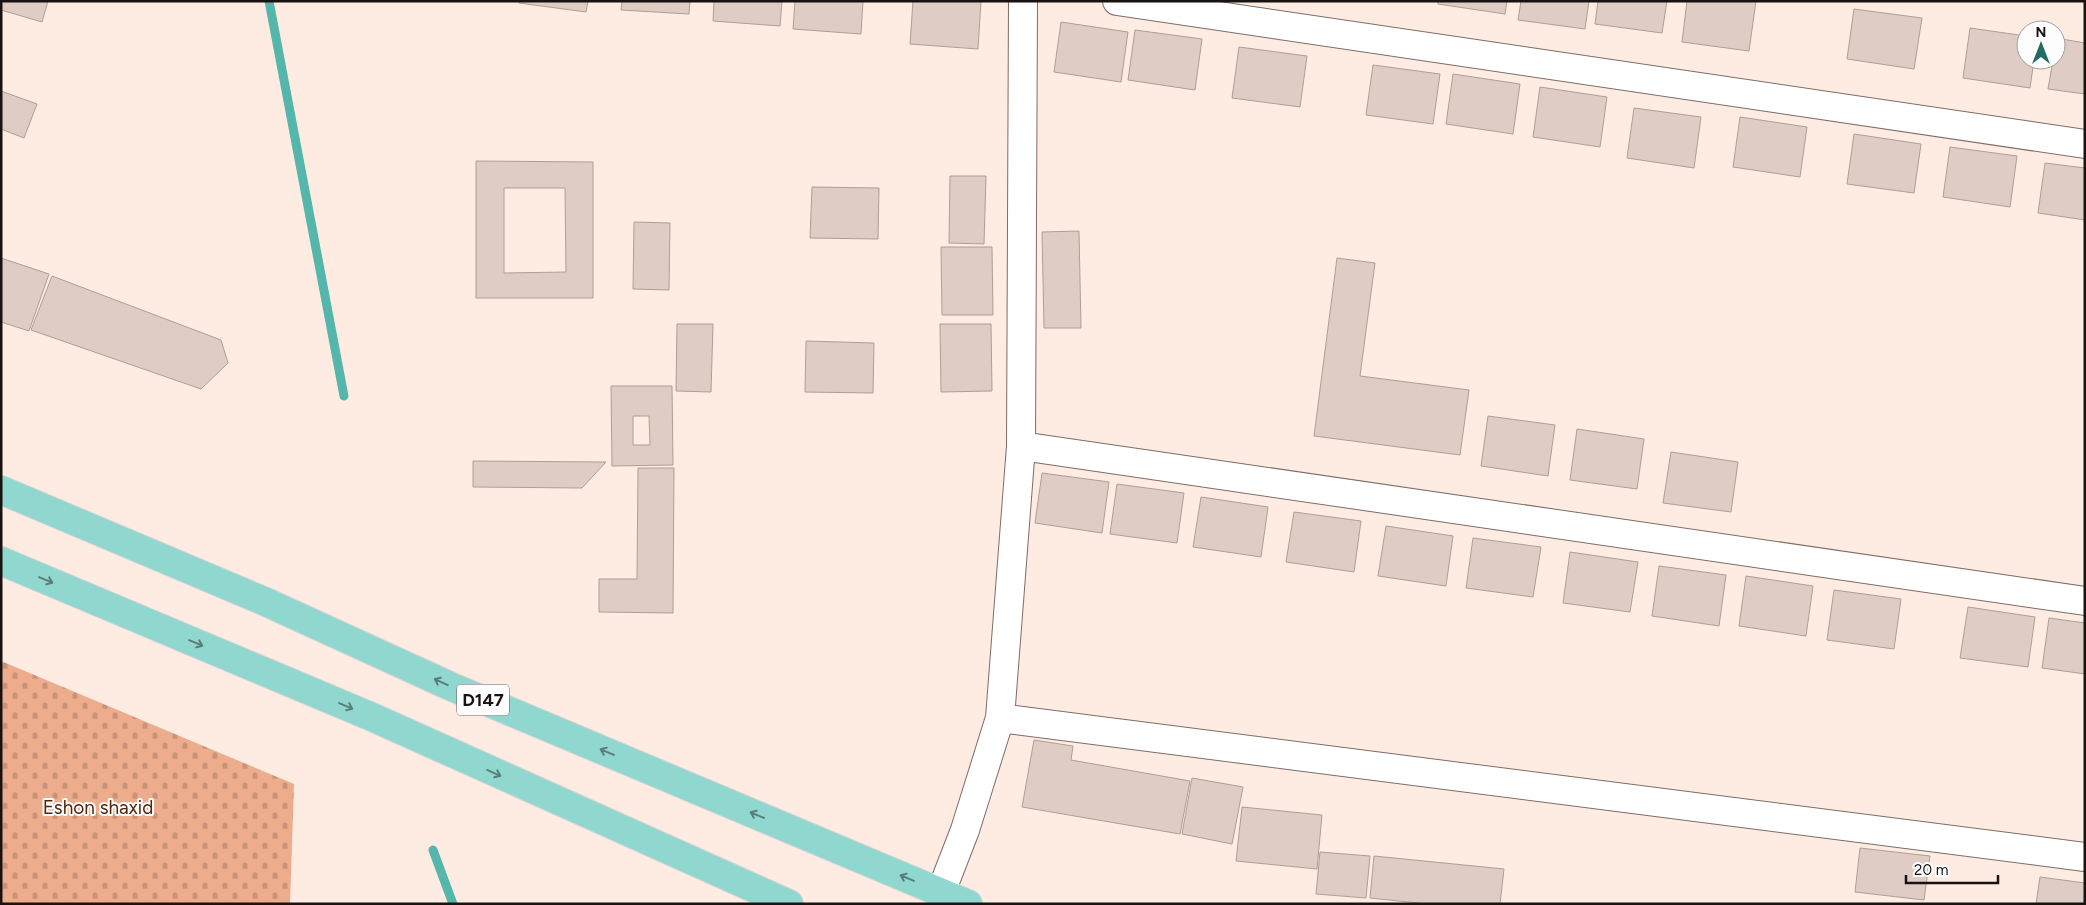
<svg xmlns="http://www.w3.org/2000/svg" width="2086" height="905" font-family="Figtree,sans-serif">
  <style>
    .cemetery { fill: url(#cemetery-stones) }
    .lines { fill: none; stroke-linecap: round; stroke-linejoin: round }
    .stream { stroke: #55b6ab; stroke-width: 9 }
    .building { fill: #dfcdc5; stroke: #ae9e96; fill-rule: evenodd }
    .minor-casing { stroke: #7d6d66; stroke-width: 30 }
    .primary-casing { stroke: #d5d4d4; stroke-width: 30 }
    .minor { stroke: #fff; stroke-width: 28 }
    .primary { stroke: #8fd7cf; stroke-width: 28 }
    .oneway { stroke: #597e79 }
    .labels { text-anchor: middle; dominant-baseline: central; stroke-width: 4; stroke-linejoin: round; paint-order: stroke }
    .shield { fill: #fdfdfd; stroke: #5d5857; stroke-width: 1 }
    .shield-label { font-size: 18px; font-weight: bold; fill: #181210 }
    .park-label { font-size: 19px; fill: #51260d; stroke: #fdfdfd }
  </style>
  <defs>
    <pattern id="cemetery-stones" width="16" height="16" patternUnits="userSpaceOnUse" patternTransform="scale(1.25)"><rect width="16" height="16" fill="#edac8c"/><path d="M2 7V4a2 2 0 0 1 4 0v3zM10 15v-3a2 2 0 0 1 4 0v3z" fill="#ca9378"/></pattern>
  </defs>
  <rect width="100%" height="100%" fill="#feece3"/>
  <path class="cemetery" d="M1,661L294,784L290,904H1Z"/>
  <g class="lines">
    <path class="stream" d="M269,1L344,396
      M433,850L453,904"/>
  </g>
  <path class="building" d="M1,1H48L42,22L1,10Z
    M519,1H588L586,12L519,3Z
    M622,1H690L689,14L621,10Z
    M714,1H782L780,26L713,21Z
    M795,1H863L861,34L793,29Z
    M913,1H981L978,49L910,44Z
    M1438,1H1507L1505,14L1438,4Z
    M1521,1H1589L1585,29L1518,20Z
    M1598,1H1667L1662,33L1595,24Z
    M1687,1H1756L1749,51L1682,42Z
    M1854,9L1922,18L1914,69L1847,59Z
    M1061,22L1128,32L1121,82L1054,72Z
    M1970,28L2026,36V60H2034L2030,88L1963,78Z
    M1135,30L1202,39L1195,90L1128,80Z
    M2056,38L2085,43V94L2048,89L2053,60H2056Z
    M1239,47L1307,56L1300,107L1232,98Z
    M1373,65L1440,74L1433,124L1366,115Z
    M1453,74L1520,84L1513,134L1446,124Z
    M1540,87L1607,97L1600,147L1533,137Z
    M1,91L37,104L24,138L1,129Z
    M1634,108L1701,117L1694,168L1627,158Z
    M1740,117L1807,127L1800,177L1733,167Z
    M1854,134L1921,144L1914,193L1847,184Z
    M1950,147L2017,156L2010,207L1943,197Z
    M476,161L593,162V298H476ZM504,188H565L566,272L504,273Z
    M2045,163L2085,168V220L2038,213Z
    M950,176H986L984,244L949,243Z
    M812,187L879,188L878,239L810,238Z
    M634,222L670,223L669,290L633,289Z
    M1079,231L1081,328H1044L1042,232Z
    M941,247H992L993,315H942Z
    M1,258L49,274L29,331L1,322Z
    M1337,258L1375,263L1360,376L1469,390L1460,455L1314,436Z
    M52,276L221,340L228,363L201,389L31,330Z
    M677,324H713L711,392L676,391Z
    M940,324H991L992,391L941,392Z
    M806,341L874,343L873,393L805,392Z
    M611,386H672L673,465L612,466ZM633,416H649L650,445H633Z
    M1488,416L1555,425L1548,476L1481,466Z
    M1577,429L1644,439L1637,489L1570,480Z
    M1671,452L1738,462L1731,512L1663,503Z
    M473,461L606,462L582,488L473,487Z
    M638,468H674L673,613L599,612V579H637Z
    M1042,473L1109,482L1102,533L1035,523Z
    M1117,484L1184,493L1177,543L1110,534Z
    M1201,497L1268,507L1261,557L1193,547Z
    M1294,512L1361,521L1354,572L1286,562Z
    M1386,526L1453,536L1446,586L1378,576Z
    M1473,538L1541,547L1533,597L1466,588Z
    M1570,552L1638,562L1630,612L1563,603Z
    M1659,566L1726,575L1719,626L1652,616Z
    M1746,576L1813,586L1806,636L1739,626Z
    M1834,590L1901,599L1894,649L1827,640Z
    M1968,607L2035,617L2028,667L1960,658Z
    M2049,618L2085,623V674L2042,668Z
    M1034,740L1073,746L1071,760L1190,781L1180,834L1022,807Z
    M1192,778L1243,787L1232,844L1182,834Z
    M1242,807L1322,815L1317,869L1236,861Z
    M1860,848L1930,856L1924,900L1855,892Z
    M1320,852L1370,856L1366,898L1316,894Z
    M1374,856L1504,869L1500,904H1428L1370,898Z
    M2040,877L2085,883V904H2036Z"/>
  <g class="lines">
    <defs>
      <path id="minor" d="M1117,1L2085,144
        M1021,446L2085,601
        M1000,718L2085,857
        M941,892L965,830L1000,718L1021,446L1023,1"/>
      <path id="primary" d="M1,490L266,602L452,687L968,904
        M1,561L372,717L789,904"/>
    </defs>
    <use href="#minor" class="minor-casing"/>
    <use href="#primary" class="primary-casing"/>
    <use href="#minor" class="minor"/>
    <use href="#primary" class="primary"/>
  </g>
  <defs><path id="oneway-shaft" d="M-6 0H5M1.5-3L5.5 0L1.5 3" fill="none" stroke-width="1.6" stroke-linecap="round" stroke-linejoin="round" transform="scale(1.25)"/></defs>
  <g class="oneway">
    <use href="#oneway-shaft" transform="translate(46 580) rotate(23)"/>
    <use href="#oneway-shaft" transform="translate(196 643) rotate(23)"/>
    <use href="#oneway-shaft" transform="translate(441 682) rotate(-155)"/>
    <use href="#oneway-shaft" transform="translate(346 706) rotate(23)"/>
    <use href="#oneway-shaft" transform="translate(607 752) rotate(-157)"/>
    <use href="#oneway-shaft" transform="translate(494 773) rotate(24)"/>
    <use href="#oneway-shaft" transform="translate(757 815) rotate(-157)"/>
    <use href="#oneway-shaft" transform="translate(907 878) rotate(-157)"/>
  </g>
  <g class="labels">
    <rect class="shield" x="457" y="684.5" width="52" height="31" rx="4"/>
    <g class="shield-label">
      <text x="483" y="700">D147</text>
    </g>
    <g class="park-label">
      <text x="98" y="807">Eshon shaxid</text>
    </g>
  </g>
  <rect width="2086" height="905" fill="none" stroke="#181210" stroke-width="5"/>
  <g transform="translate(2041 45)"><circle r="24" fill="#fdfdfd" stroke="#a19f9e"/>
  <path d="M0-4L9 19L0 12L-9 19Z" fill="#226b63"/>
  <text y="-8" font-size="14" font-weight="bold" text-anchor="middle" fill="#181210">N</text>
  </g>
  <path d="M1906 875v8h92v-8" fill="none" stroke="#181210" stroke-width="2.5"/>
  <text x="1914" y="875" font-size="15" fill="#181210" stroke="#fdfdfd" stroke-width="4" paint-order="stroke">20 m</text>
</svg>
